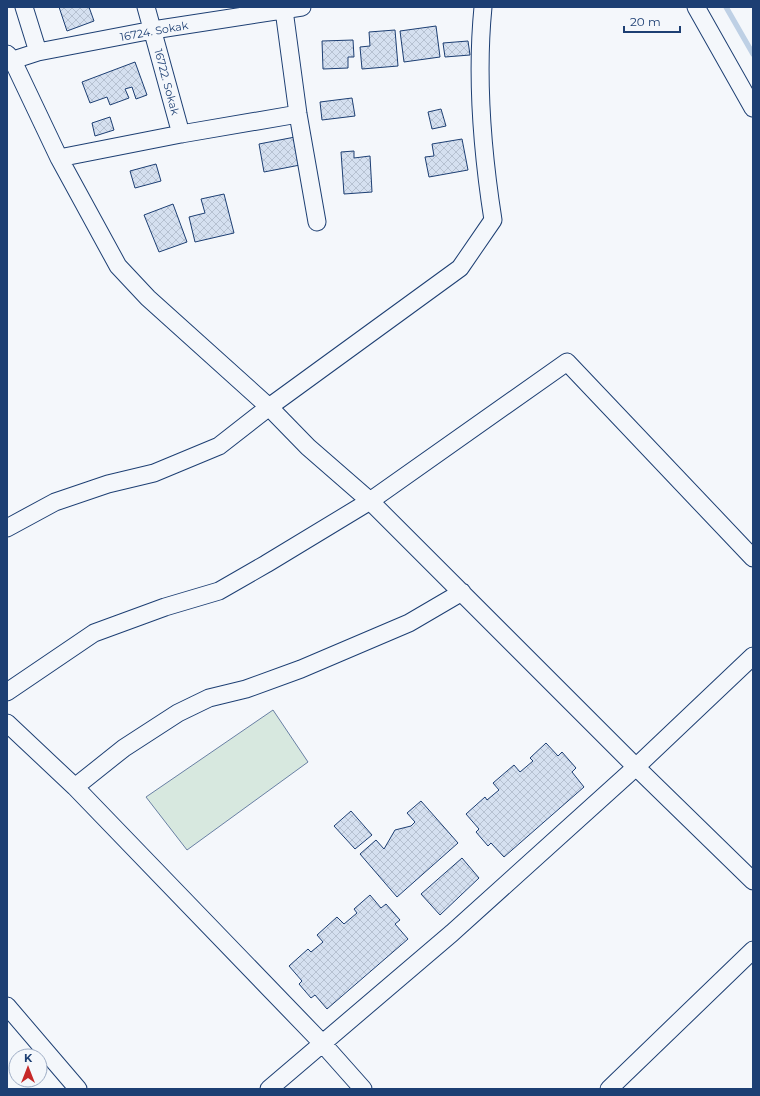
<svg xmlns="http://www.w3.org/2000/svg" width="760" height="1096" font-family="Montserrat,sans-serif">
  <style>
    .pitch { fill: #d7e8df; stroke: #687fa3 }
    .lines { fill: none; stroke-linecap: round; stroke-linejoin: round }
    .stream { stroke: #bed0e5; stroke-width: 5.5 }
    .building { fill: url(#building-cross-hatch); stroke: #1d3f73 }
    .minor-casing { stroke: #1d3f73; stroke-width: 19 }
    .minor { stroke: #f4f7fb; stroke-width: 17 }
    .labels { text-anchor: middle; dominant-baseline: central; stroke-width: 3; stroke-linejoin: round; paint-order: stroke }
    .street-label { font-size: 11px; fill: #1d3f73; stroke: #f4f7fb }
  </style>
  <defs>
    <pattern id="building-cross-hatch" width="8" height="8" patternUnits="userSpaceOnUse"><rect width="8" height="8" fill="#d5e0f0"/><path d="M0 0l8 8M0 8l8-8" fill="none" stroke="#b6c1d1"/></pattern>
  </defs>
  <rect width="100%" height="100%" fill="#f4f7fb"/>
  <path class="pitch" d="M273,710L308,762L187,850L146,797Z"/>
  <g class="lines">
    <path class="stream" d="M726,7L753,54"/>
  </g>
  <path class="building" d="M59,7H89L94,21L67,31Z
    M436,26L440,57L404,62L400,31Z
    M395,30L398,66L362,69L360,47L370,46L369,32Z
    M353,40L354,57H348V68L323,69L322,41Z
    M468,41L470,55L445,57L443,43Z
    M135,62L147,95L136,99L132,87L125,89L129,98L110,105L107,97L90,103L82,82Z
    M352,98L355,116L322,120L320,102Z
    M441,109L446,126L432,129L428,112Z
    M110,117L114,130L95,136L92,123Z
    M295,137L300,165L264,172L259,144Z
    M462,139L468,170L429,177L425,157L434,156L432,144Z
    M354,151V158L370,156L372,192L344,194L341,152Z
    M156,164L161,181L135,188L130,171Z
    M224,194L234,233L195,242L189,217L205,213L201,199Z
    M173,204L187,242L159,252L144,215Z
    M546,743L558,756L562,752L576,768L572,772L584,787L504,857L491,843L488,846L476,832L479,829L466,814L485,797L487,800L499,790L493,783L514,765L520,772L533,761L530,758Z
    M421,801L458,843L397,897L360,854L376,840L384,849L395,830L411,826L415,822L407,813Z
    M351,811L372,835L355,849L334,826Z
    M462,858L479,878L440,915L421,894Z
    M370,895L381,908L386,904L400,920L395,924L408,939L327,1009L315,995L311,998L299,984L302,981L289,966L308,949L311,952L323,942L317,935L337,917L344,924L357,913L354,909Z"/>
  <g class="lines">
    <defs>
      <path id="minor" d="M24,7L38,52
        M146,7L181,134
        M696,7L753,108
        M284,10L298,114L317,222
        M7,54L12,59L59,158L118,266L148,298L269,407L308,447L370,501L636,767L452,933L269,1089
        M7,62L38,52L153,30L302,7
        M59,158L181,134L298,114
        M7,528L55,502L108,484L154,473L219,446L269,407L460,268L493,220C482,150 476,78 483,7
        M753,656L636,767L753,881
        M7,692L94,633L165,607L219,591L266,564L370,501L567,362L753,558
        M7,723L75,787L323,1044L363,1089
        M75,787L124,748L178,713L209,698L246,689L301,669L409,623L462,592
        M7,1006L78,1089
        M609,1089L753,950"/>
    </defs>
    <use href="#minor" class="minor-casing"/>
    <use href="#minor" class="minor"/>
  </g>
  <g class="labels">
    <g class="street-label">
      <text transform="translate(154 31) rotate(-10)">16724. Sokak</text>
      <text transform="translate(167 82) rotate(75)">16722. Sokak</text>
    </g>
  </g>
  <rect width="760" height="1096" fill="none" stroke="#1d3f73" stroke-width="16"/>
  <g transform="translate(28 1068)"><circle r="19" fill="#f4f7fb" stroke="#9eadc5"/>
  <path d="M0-3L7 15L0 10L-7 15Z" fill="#c62828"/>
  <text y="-6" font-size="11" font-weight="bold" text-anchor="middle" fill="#1d3f73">K</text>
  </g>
  <path d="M624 26v6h56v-6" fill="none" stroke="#1d3f73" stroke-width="2"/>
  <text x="630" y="26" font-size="12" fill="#1d3f73" stroke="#f4f7fb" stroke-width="3" paint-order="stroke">20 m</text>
</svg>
